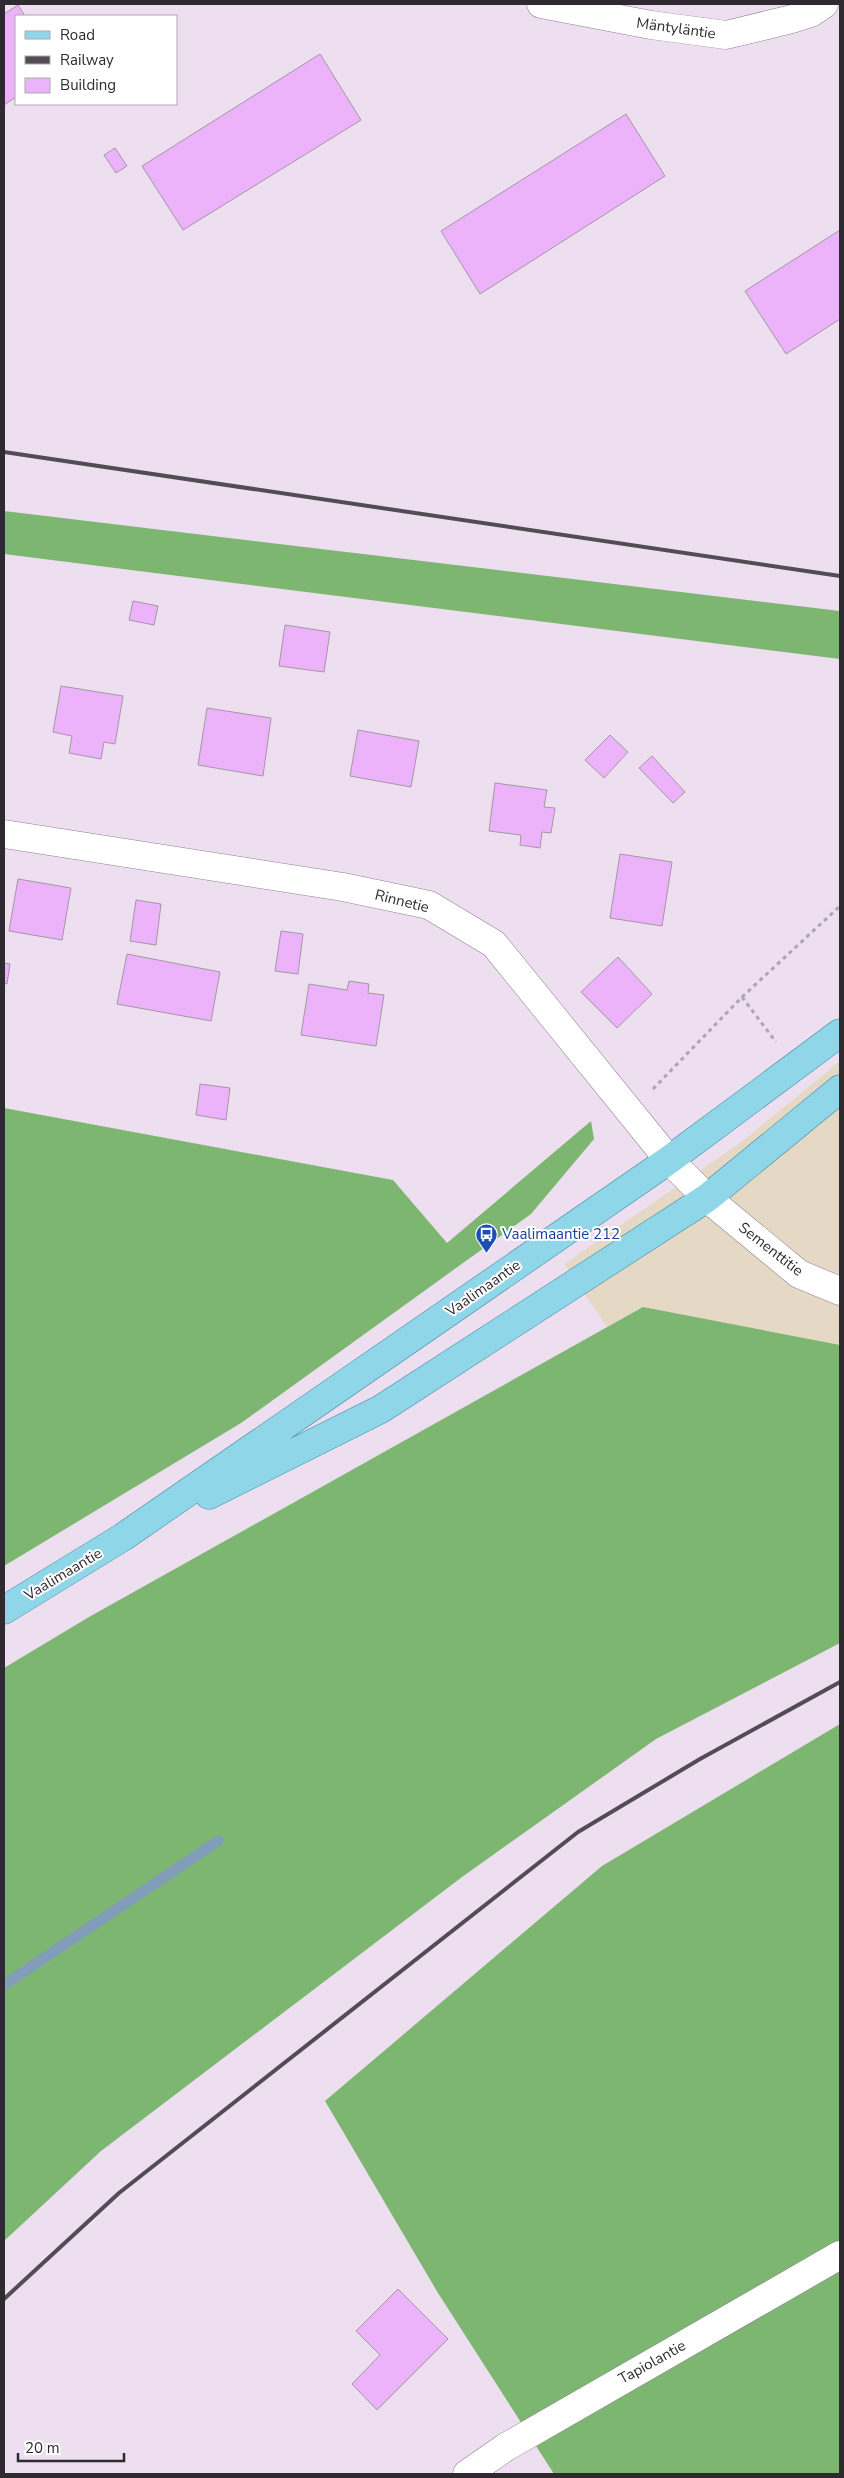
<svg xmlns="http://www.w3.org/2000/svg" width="844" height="2478" font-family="'Nunito Sans',sans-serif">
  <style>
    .industrial { fill: #e5d9c5 }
    .forest { fill: #7cb670 }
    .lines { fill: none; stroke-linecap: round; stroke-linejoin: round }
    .stream { stroke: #829db9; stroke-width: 11 }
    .building { fill: #edb3fa; stroke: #a296a5 }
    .minor-casing { stroke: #8d8190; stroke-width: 29 }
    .major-casing { stroke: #3d889f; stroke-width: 29 }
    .path { stroke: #afa4b1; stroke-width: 3; stroke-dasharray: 4 4; stroke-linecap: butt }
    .minor { stroke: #fff; stroke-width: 28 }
    .major { stroke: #8fd6e9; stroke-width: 28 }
    .rail { stroke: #524c54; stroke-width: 4 }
    .labels { text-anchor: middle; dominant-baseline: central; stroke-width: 4; stroke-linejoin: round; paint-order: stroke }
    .street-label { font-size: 15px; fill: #2f2a30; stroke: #fff }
    .transit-label { font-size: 15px; fill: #164399; stroke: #fff; text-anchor: start }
  </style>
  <rect width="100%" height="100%" fill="#eddff0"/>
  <path class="industrial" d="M840,1061V1345L643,1307L607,1327L564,1264L740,1143Z"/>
  <path class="forest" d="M4,511L840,611V659L4,554Z
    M4,1108L393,1180L447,1243L591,1121L594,1139L531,1214L241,1423L4,1566Z
    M643,1307L840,1345V1643L656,1739L462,1877L101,2151L4,2241V1668L89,1617Z
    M840,1724V2474H554L438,2293L325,2101L602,1866Z"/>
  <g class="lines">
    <path class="stream" d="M4,1985L218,1841"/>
  </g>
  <path class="building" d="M18,5L25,16H16V97L4,105V14Z
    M320,54L361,120L183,230L142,166Z
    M626,114L665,176L480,294L441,231Z
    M115,148L127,166L116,173L104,155Z
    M840,230V319L786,354L745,291Z
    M133,601L158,606L154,625L129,620Z
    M285,625L330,632L324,672L279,666Z
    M61,686L123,696L115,744L104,742L101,759L69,753L72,736L53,732Z
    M207,708L271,718L263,776L198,765Z
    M358,730L419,741L411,787L350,776Z
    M610,735L628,752L604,778L585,760Z
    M652,756L685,792L673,803L639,768Z
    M495,783L547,790L544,807L555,808L551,833L542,832L540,848L520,845L521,835L489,831Z
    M620,854L672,862L662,926L610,918Z
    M18,879L71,888L62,940L9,931Z
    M136,900L161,904L156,945L130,941Z
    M281,931L303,934L298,974L275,971Z
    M127,954L220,972L211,1021L117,1004Z
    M618,957L652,994L617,1028L581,992Z
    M4,963L10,964L7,984L4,983Z
    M349,981L369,984L368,993L384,995L376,1046L301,1035L309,984L347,990Z
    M200,1084L230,1088L226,1120L196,1115Z
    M398,2289L448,2339L377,2410L352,2384L380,2355L356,2331Z"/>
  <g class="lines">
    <defs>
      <path id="minor" d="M541,4L651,25L726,35L792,19L811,13L824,4
        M4,834L343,887L429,905L494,944L669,1160L707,1198L799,1274L840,1291
        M467,2474L506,2447L840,2255"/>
      <path id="major" d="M209,1495L381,1409L707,1198L840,1089
        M4,1610L123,1537L669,1160L840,1033"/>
    </defs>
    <use href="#minor" class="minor-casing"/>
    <use href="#major" class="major-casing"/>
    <path class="path" d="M742,997L776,1042
      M653,1089L742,997L840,906"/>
    <use href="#minor" class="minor"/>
    <use href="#major" class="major"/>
    <path class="rail" d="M4,452L840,576
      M4,2299L119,2193L578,1832L700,1759L840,1682"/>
  </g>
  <defs>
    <symbol id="bus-pin" viewBox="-11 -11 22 30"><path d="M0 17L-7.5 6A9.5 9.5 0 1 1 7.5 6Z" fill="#1a4fb4" stroke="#fff"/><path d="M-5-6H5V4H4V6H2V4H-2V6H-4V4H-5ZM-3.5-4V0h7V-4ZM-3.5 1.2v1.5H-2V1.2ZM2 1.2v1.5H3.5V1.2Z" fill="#fff"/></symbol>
  </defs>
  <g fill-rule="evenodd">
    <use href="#bus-pin" x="474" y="1222" width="25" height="34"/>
  </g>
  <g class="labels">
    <g class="street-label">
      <text transform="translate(676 28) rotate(8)">Mäntyläntie</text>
      <text transform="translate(402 901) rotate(14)">Rinnetie</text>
      <text transform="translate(771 1249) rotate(38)">Sementtitie</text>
      <text transform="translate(483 1288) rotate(-35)">Vaalimaantie</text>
      <text transform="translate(63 1574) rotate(-31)">Vaalimaantie</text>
      <text transform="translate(652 2362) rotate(-29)">Tapiolantie</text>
    </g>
    <g class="transit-label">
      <text x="502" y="1234">Vaalimaantie 212</text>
    </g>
  </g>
  <rect width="844" height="2478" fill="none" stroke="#2f2a30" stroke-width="10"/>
  <rect x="15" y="15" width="162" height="90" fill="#ffffff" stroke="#acaaac"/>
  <rect x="25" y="31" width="25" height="8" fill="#8fd6e9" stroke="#acaaac"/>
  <text x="60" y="40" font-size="15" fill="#2f2a30">Road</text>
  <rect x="25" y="56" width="25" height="8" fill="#524c54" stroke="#acaaac"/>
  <text x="60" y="65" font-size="15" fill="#2f2a30">Railway</text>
  <rect x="25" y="78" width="25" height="15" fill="#edb3fa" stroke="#acaaac"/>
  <text x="60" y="90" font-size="15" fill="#2f2a30">Building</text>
  <path d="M18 2453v8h106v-8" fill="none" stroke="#2f2a30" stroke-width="2.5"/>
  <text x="25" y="2453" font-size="15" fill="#2f2a30" stroke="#ffffff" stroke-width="4" paint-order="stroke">20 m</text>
</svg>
